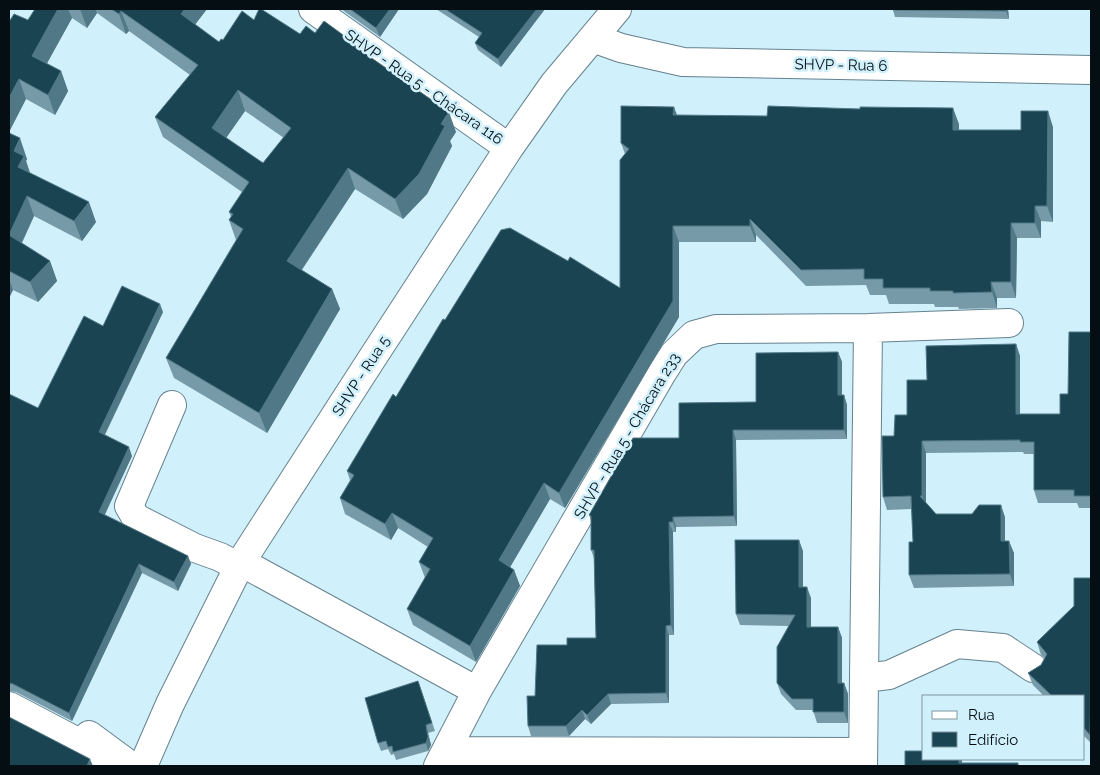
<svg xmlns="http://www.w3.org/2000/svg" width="1100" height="775" font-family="Raleway,sans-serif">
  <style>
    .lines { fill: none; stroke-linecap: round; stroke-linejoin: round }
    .minor-casing { stroke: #65828d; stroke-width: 30 }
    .minor { stroke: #fff; stroke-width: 28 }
    .wall { fill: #769aa8; fill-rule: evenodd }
    .shaded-wall { fill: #517886 }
    .building { fill: #1b4453; stroke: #517886; fill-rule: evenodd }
    .labels { text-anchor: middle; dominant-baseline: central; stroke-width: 5; stroke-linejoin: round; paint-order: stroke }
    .street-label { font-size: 15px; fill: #050f13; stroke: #d0f0fc }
  </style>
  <rect width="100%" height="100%" fill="#d0f0fc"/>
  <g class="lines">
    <defs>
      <path id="minor" d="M313,9L509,148
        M593,38L621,48L683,62L1091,70
        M172,405L129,506L136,518L195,548L220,557L239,567
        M241,562L477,691
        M864,678L889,675L957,644L1003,648L1033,668
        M9,706L108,758L89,735L131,766
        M447,751L863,752
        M143,766L170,704L241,562L371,360L509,148L554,84L617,9
        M438,766L477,691L662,373L674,354L694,335L716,329L868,328L1009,323
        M863,766L868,328"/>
    </defs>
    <use href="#minor" class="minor-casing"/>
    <use href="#minor" class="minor"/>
  </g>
  <path class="wall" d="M35,9H207L195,24L219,42L254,20L300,34L315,33L354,43L356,46L456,132L450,141L452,146L427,194L403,219L355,189L302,270L332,289L340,309L267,433L174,378L166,358L236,240L229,220L231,217L229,212L242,192L163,137L155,117L190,75L129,31L126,34L97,13L87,28L72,18L47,63L61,71L68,91L55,115L26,99L9,132L28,20ZM245,111L284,138L263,163L226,138Z
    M341,9H399L380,37Z
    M436,9H545L501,67L478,50L475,43L479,37Z
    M1008,9L1009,19L895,17L893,10Z
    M677,115L959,124V130H1021L1053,127V222L1041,221V238H1017L1016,298H997V308L959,309L958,307H935L934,304H889L886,295H870L866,285L806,286L756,235V242H679V317L565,508L550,499L510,567L514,570L520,586L476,662L413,625L407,609L425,578L419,562L428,547L398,528L391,540L345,514L340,498L350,480L347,471L396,397L445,320L568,261L620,288L625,154L621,143Z
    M9,133L27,159L26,161L30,173L96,222L82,241L34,216L22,243L50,261L57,281L38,302L13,290L9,298Z
    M163,312L105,435L132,456L104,515L188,556L191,564L178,591L142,573L72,721L16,692L9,691V394L38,408L103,326Z
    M1091,332V743L1084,736V696H1044L1033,685L1028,673L1041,665L1045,658L1041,655L1037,642L1074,606L1091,578V508H1079L1077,503H1038L1034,490V454H1024L1023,452L926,453V503L936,514L1005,517V541L1014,553V586L914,588L909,575L913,542L912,509L887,510L883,497L894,436L907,415L927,380L1016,344L1020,356V414H1060Z
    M838,352L842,362V395H844L847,405V439L736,440L737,526L676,527V532H673L674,635H669V703L611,704L591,724L585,719L569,736H531L528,726L535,696L567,645L596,638L594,558L591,550V520L589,515L679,438L756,402Z
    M803,551V587L811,598V627H838L842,638V683H844L848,694V723H817L813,710H796L781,694L777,683L788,626L740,625L736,614Z
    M418,681L435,731L428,733L431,745L428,751L396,760L394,754L391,755L388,749L381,751L378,743Z"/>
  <path class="shaded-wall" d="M58,9H68L72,18L40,76L32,56Z
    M80,9H95L97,13L87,28Z
    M185,9H207L188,34L181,14Z
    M390,9H399L380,37L376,28Z
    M537,9H545L501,67L498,59Z
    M1006,9H1008L1009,19L1006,11Z
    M121,11L129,31L126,34L119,14Z
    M61,71L68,91L55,115L48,95Z
    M19,79L26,99L9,132V98Z
    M238,90L245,111L219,148L212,128Z
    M674,107L680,123L673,115Z
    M953,108L959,124V146L953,130Z
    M1048,111L1053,127V222L1047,206Z
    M449,112L456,132L450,141L452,146L427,194L403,219L395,199Z
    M20,138L27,159L26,161L31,176L18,167L14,151Z
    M348,168L355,189L294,281L287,261Z
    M27,196L34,216L16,255L9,235Z
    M89,202L96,222L82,241L74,221Z
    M1035,206L1041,221V238L1035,223Z
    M750,219L756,235V242L750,226Z
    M1011,223L1017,238L1016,298L1011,282Z
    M673,226L679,242V317L565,508L559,493Z
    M50,261L57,281L38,302L30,282Z
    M9,279L13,290L9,298Z
    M991,282L997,298V308L992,292Z
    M332,289L340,309L267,433L259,413Z
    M160,304L163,312L102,440L99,432Z
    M1016,344L1020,356V427L1016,414Z
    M838,352L842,362V405L838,395Z
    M844,395L847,405V439L844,430Z
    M733,430L736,440L737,526L734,516Z
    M922,441L926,453V508L922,496Z
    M129,447L132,456L102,521L99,512Z
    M544,483L550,499L505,576L499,560Z
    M1001,505L1005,517V553L1001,541Z
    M392,513L398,528L391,540L385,524Z
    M673,517L676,527V532L673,522Z
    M669,522L673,532L674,635L671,625Z
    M799,540L803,551V598L799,587Z
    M1009,541L1014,553V586L1010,574Z
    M188,556L191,564L178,591L174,582Z
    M139,564L142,573L72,721L69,713Z
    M514,570L520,586L476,662L470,646Z
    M807,587L811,598V638L807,627Z
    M666,626L669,635V703L666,693Z
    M838,627L842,638V694L838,683Z
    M844,683L848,694V723L844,712Z
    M1091,689V737L1090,735Z
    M608,694L611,704L591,724L587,715Z
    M582,710L585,719L569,736L566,726Z
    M426,725L431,745L428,751L426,743Z
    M90,759L93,766H87Z
    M959,759H962V766L959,763Z"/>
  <path class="building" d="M35,9H58L32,56L61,71L48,95L19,79L9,98V22L14,14L28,20Z
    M111,9H185L181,14L219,42L221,39L223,40L242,11L254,20L259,9H261L300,34L306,26L315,33L324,21L354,43L353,45L449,112L441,124L445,126L419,174L395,199L348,168L287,261L332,289L259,413L166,358L243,229L229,220L233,214L229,212L249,182L155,117L198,65L121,11L119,14ZM238,90L291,128L263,163L212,128Z
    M350,9H390L376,28Z
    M445,9H537L498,59L475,43L482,33Z
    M893,9H1006V11L893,10Z
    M621,106L674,107L673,115L767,116L768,106L860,109V107L953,108V130H1021V111H1048L1047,206H1035V223H1011V282H991L992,292L953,293V291H930V288H883V279H864V269L801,270L750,219V226H673V301L559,493L544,483L499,560L514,570L470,646L407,609L430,569L419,562L433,538L392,513L385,524L340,498L354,475L347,471L393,394L396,397L443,319L445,320L501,230L510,228L568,261L570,257L620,288V160L629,149L621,143Z
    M9,133L20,138L14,151L24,156L18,167L89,202L74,221L27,196L9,235Z
    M9,235L50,261L30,282L9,271Z
    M122,286L160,304L99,432L129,447L99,512L188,556L174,582L139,564L69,713L13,684L9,683V394L38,408L84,316L103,326Z
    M1069,332H1091V689L1090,735L1084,728V696H1052L1028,673L1041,665L1047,654L1037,642L1074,606V578H1091V496H1074V490H1034V442H1020V440L922,441V496H920L936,514H972L979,505H1001V541H1009L1010,574L909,575V542H913L911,496L883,497L882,436H894L895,415H907V380H927L926,346L1016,344V414H1060V394H1068Z
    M838,352V395H844V430H733L734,516L673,517V522H669L671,625L666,626V693L608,694L587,715L582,710L566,726H528L527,696H535L537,645H567V638H596L594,550H591V516L589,515L633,438H679V403L756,402V353Z
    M735,540H799V587H807V627H838V683H844V712H813V699H792L777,683V647L795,615L736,614Z
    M418,681L432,723L426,725L428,737L426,743L393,752L392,746L388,747L386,741L378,743L365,698Z
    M9,717L90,759L87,766H9Z
    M905,751H924V759H959V763H1018V766H905Z"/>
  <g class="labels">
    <g class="street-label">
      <text transform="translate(841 65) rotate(1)">SHVP - Rua 6</text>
      <text transform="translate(424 87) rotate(35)">SHVP - Rua 5 - Chácara 116</text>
      <text transform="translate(361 376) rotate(-57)">SHVP - Rua 5</text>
      <text transform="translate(627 436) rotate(-59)">SHVP - Rua 5 - Chácara 233</text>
    </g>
  </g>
  <rect width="1100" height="775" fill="none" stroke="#050f13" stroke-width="20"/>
  <rect x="922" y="695" width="162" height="65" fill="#d0f0fc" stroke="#7f969f"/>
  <rect x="932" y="711" width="25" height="8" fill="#ffffff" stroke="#7f969f"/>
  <text x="968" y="720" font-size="15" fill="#050f13">Rua</text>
  <rect x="932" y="732" width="25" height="15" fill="#1b4453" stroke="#7f969f"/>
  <text x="968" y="745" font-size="15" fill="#050f13">Edifício</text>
</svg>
